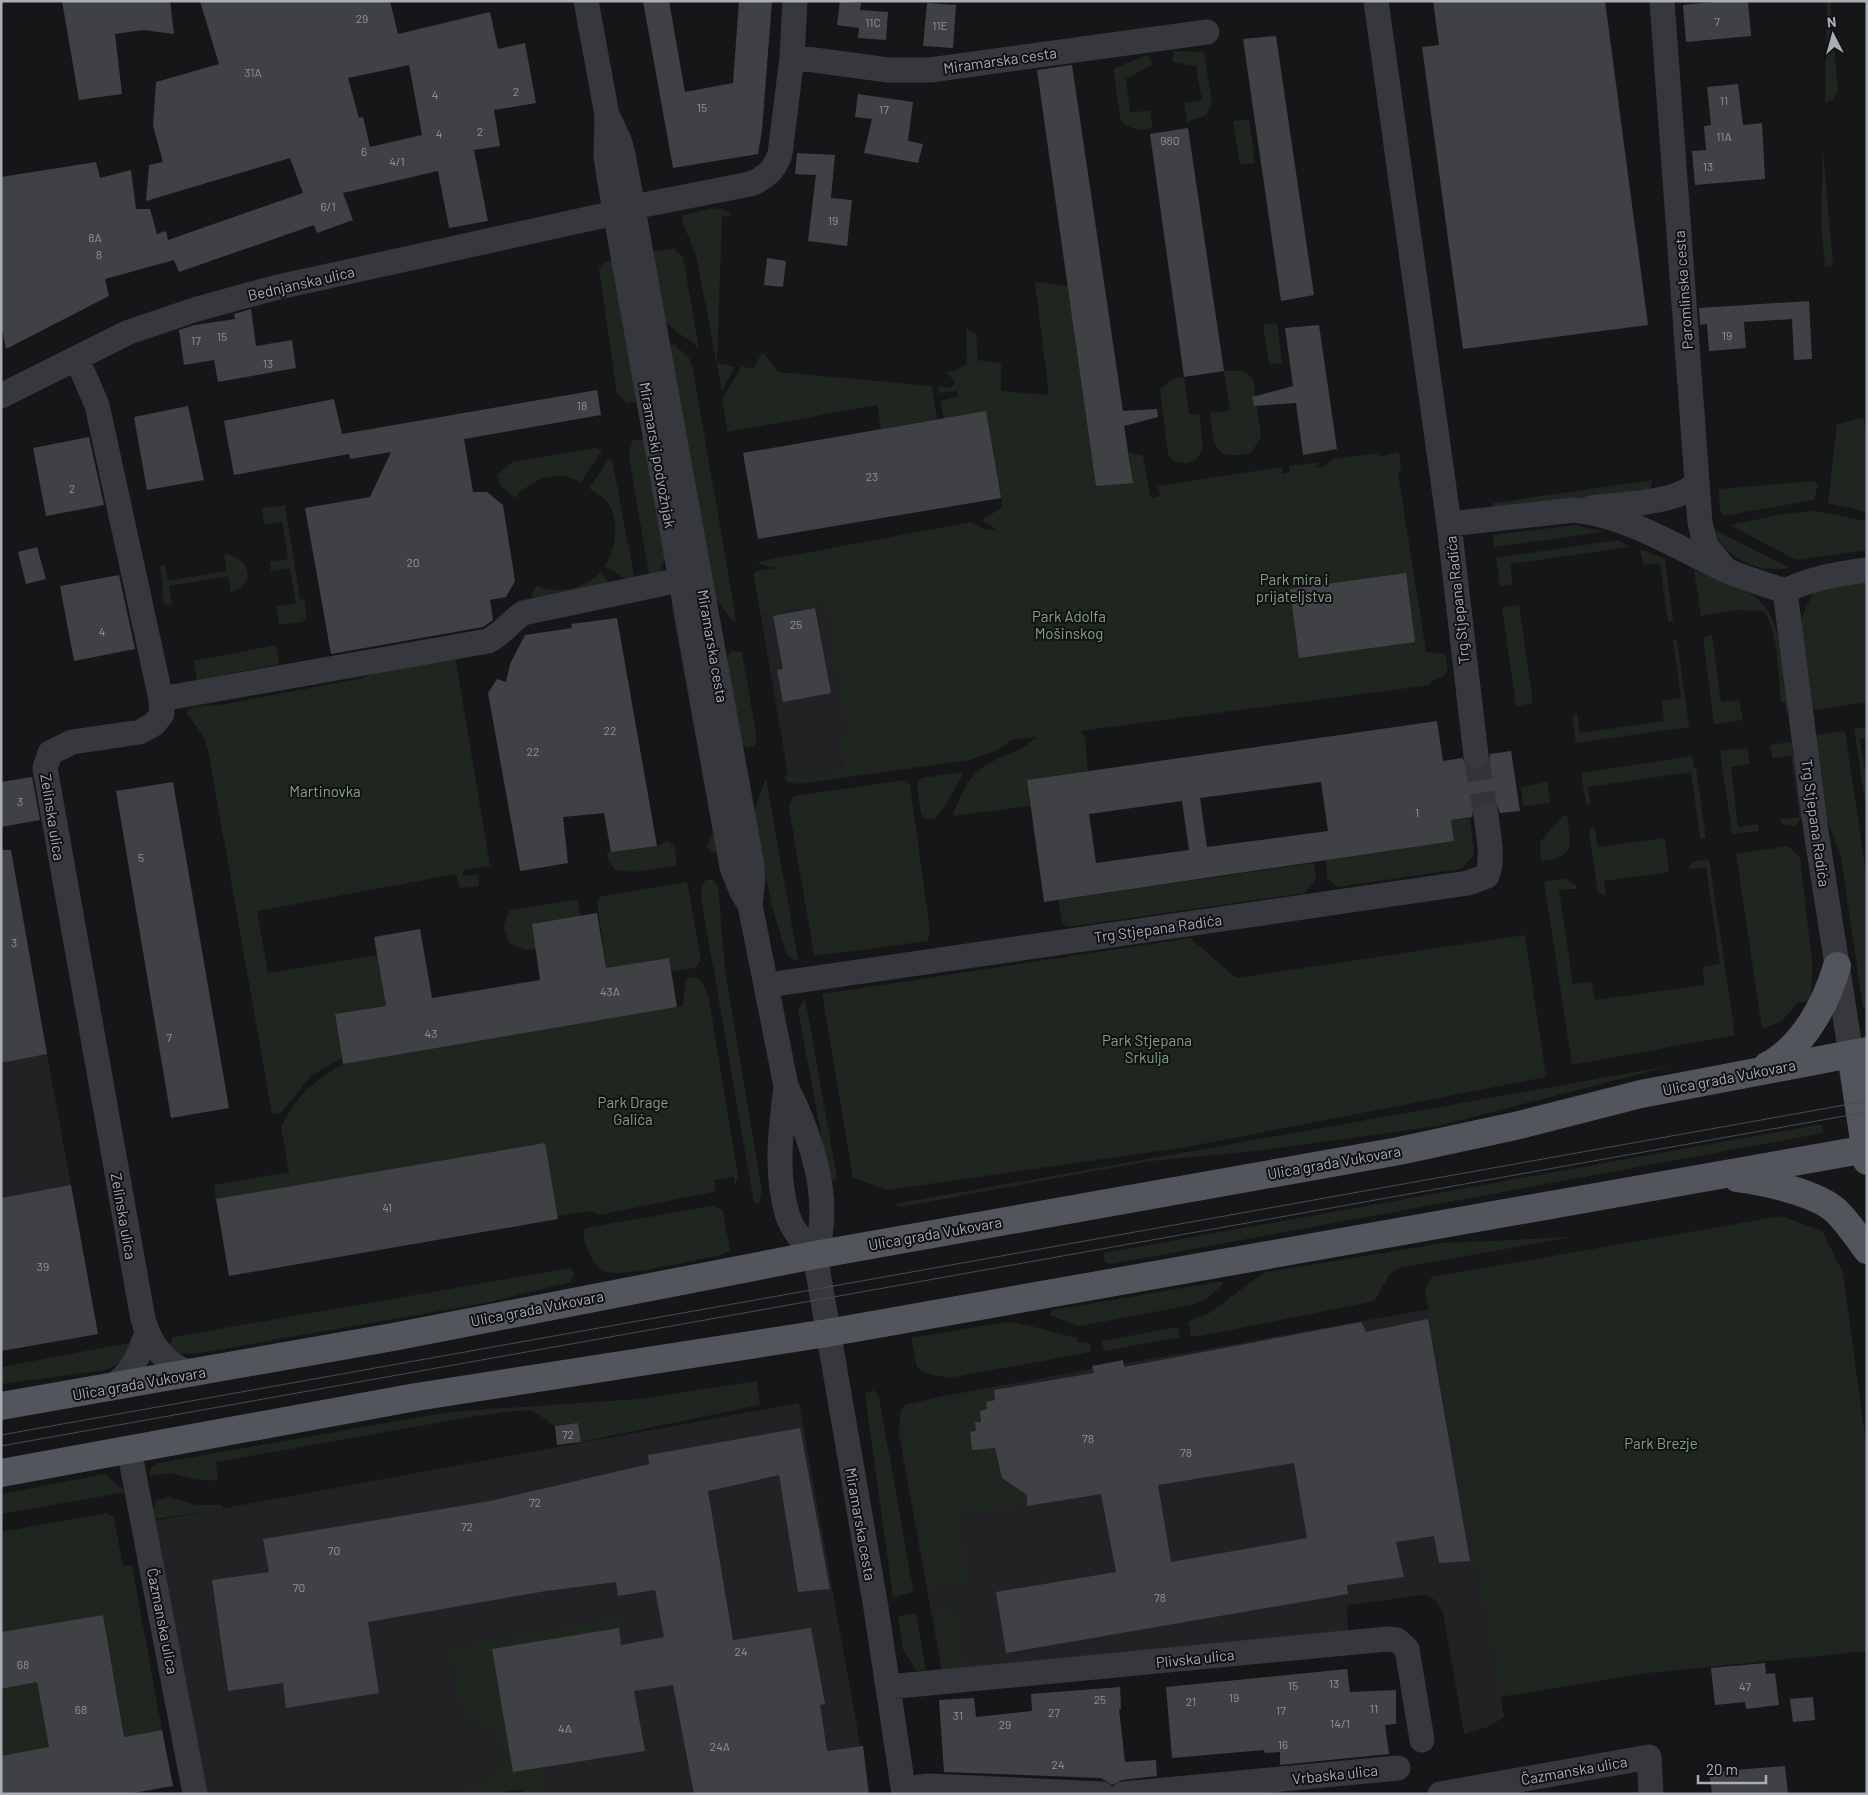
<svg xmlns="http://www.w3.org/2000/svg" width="1868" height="1795" font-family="Barlow,sans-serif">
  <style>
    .built { fill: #222225 }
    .green { fill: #1e261f }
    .building { fill: #404145; fill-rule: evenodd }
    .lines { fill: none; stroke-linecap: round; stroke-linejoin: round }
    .minor-tunnel { stroke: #333438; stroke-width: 25; stroke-dasharray: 25 12; stroke-linecap: butt }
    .minor { stroke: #37383d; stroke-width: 25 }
    .major { stroke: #53555c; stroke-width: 28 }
    .tram { stroke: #4a4c52; stroke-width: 1 }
    .labels { text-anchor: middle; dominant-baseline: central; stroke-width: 4; stroke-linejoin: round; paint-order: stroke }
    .number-label { font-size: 12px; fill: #8e929b }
    .street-label { font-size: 15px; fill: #a8adb8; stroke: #111113 }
    .park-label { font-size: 15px; fill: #7fa381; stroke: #111113 }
  </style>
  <rect width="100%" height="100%" fill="#161618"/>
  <path class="built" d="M824,605L847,734L839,736L843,767L788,775L761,616Z
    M47,1054L98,1334L1,1351V1063Z
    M1430,1309L1478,1562L1476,1563L1504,1717L1488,1727L1464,1734L1443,1612L1434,1599L1424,1595L1347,1605L1348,1635L942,1672L899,1435L900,1411L905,1405L942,1396Z
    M799,1403L869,1794H531L522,1787L431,1794H207L154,1521Z"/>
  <path class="green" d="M1827,1H1830L1838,91L1834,99L1825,103Z
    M1174,51L1204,52L1212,104L1206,115L1187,122L1184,103L1202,100L1196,66L1172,62Z
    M1147,55L1154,64L1126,79L1130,112L1150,111L1153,128C1140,131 1130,130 1121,121L1113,69Z
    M1249,119L1255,163L1240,165L1233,121Z
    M1823,149L1833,266L1825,267L1821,224Z
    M713,208L725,210L731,216H722L717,363L735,367L722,391L696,255L681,219L684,215Z
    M674,249L683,257L699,349C690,338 676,334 668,324C657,309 655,270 652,251Z
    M613,260L637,402L627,403L617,394L599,268L605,262Z
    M1035,282L1068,286L1096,486L1133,482L1129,453L1143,456L1151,498L1160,496L1158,486L1282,467L1283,474L1290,472L1289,466L1320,462L1315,468L1325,466L1333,459L1380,453L1378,457L1399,452L1401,471L1398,473L1426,652L1445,654L1448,670L1443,677L1430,682L1431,685L1080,731L1085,737L1088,771L1027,780L1030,806L953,816C959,798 968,776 986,765C1003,755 1022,752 1036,737L1011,740L998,750L970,760L797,784L788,782L783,776L843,767L839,735L846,733L824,605L761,616L753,573L757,571L780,568L765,566L757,562L971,522L986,530L996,529L981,520L1002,508L1001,498L944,418L940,401L958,396L957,391L939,393L938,386L950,388L955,382L946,372L957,370L967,363L966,328L976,334L978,360L1001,364V391L1049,395Z
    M1277,323L1282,363L1269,364L1263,324Z
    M674,344L689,358L693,369L736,620L732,621L713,595L668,348Z
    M763,352L778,372L932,386L937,419L881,429L877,405L728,432L722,399L742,366L752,369Z
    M1224,371H1243L1253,379L1261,437L1251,453C1212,461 1214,446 1210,413L1230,410Z
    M1184,377L1189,414H1199L1203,447L1197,459L1187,463L1173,461L1168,454L1160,389L1173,378Z
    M1863,418L1867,437V512L1828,503L1837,424Z
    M632,440H644L667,553L660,571L649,574L629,456Z
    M596,448L602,450L581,482C558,469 531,478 515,498L499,484L497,475L512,462Z
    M609,459L612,460L634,575L630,579L624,578L605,566C617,547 622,512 601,496C599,495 593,491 589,488Z
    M1652,480L1650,492L1505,508L1493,506V503Z
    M1813,481L1818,484L1814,500L1728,515L1724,516L1720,511L1719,489Z
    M285,505L300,600L304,599L307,618L302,622L279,625L276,607L296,603L290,568L271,571L270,562L288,559L282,522L264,525L262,508Z
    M1814,511L1867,521V550L1796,560L1730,525L1784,514Z
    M1576,525L1604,532L1494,547L1493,535Z
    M1717,531L1790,568C1760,573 1729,561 1714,532Z
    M1618,540L1630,547L1511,564L1512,584L1500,586L1496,558Z
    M1640,549L1665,559L1673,621L1668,622L1660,564L1644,565Z
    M224,554C240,555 257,572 242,587C239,589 234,591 231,593L228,576L169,586L172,605L164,604L160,566L165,565L168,581L227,571Z
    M1694,570C1713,578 1737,584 1754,596C1784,617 1784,676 1788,710L1786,713L1785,702H1781C1778,676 1779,632 1764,611L1736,610L1701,616Z
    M601,572L610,584L536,598L531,596L537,586C559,595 583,589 601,572Z
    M1867,577V702L1813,710L1800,621L1813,593Z
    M673,601L716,833V852L714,853L710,851L707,846L713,834L672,608Z
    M1519,605L1533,703L1516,706L1502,607Z
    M1712,635L1721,702L1739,700L1743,720L1714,724L1703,637Z
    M1673,640H1677L1689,727L1576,743L1572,718L1577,713L1580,733L1664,721L1662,701L1681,698Z
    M276,645L279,664L197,680L194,661Z
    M731,651L742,652L757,741L754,746L747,748L739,742L725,661Z
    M455,656L490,866L463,870V876L478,874L479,886L460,888L456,874L257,911L268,973L377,955L386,1006L335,1014L342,1058L311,1076L281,1113L272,1114L209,755L204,737L186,712L193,707L226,704L362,678L375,672Z
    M1866,727L1867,738L1860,739L1865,768H1867V814L1854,729Z
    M1845,731L1867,880V1008H1863L1841,857L1827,819L1816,735Z
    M1791,742L1803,816L1795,826L1782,824L1780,819L1800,817L1791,756L1772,758L1770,745Z
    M1747,748L1750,764L1731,767L1738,827L1758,824V831L1732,834L1720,751Z
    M1692,756L1694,768H1696L1706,838H1700L1691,772L1588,787L1591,806L1586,804L1581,773Z
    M961,772L963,774L947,803L934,819H925L921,814L917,784L922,778Z
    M766,778L798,960H794L786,954L772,906L753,813Z
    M905,780L910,785L930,930L928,941L814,956L789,807L793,796Z
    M1547,782L1550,803L1523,806L1521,787Z
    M1563,816H1567C1571,846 1576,857 1541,861L1540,842Z
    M1470,818L1474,855L1461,869L1337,887L1327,878L1326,860L1454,841L1451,820Z
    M1594,826L1598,847L1665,838L1669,872L1604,881L1606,896L1598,893L1589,832Z
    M667,841L675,846L676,865L634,872L616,870L608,861L607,852L657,846Z
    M1788,846L1800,858L1812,961L1811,1002H1798L1782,1021L1762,1029L1736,854Z
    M1709,859L1735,1035L1572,1065L1544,881L1565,879L1577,886L1576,889L1559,890L1573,984L1591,982L1595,1000L1705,985L1702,967L1720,964L1706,867L1688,869L1692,862Z
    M1314,863L1316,879L1304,893L1068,927L1062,923L1058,900Z
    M706,880H713L718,886L725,971L762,1191L759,1204L754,1203L702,903L701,887Z
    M687,882L701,960L695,968L671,971L669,958L606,968L597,901L602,896Z
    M574,900L578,902L580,916L536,949L526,950L509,943L503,926L510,910Z
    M1525,935L1546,1077L1187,1147L888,1190L853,1178L822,994L1190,938L1236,978Z
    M697,977L703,984L709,999L738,1176L735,1187L734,1177L714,1180L716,1191L600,1215L592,1211L557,1216L216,1199L214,1185L289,1172L281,1127C298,1094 312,1082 343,1064L683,1006L686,978Z
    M805,998L837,1178L833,1182L827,1166L800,1020L798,1009Z
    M1675,1065L1437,1126L1257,1151L1150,1161L899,1207L895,1204Z
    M1822,1124L1823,1133L1111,1264L1105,1262L1104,1253Z
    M712,1206L723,1210L730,1251L717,1256C693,1260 629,1277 607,1272C597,1270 592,1259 588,1250C585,1244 582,1234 585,1228Z
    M1781,1216L1822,1231L1843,1273L1867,1451V1651L1647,1673L1500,1697L1425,1288L1432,1277Z
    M1572,1237L1399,1268L1390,1274L1374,1301L1201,1336H1191L1188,1323L1193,1319L1208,1314L1263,1273L1443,1243Z
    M570,1268L574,1273L571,1282L485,1303L194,1354L176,1353L169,1346L173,1337Z
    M1223,1281V1284C1213,1294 1206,1301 1192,1305L1079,1326L1049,1315L1053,1310Z
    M1005,1322L1018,1323L1077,1338L1078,1343L1089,1342L1091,1352L948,1378L926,1373L917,1367L911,1338Z
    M1178,1327L1180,1337L1104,1351L1102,1341Z
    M129,1343L130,1346L121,1362L105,1370L1,1384V1367Z
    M757,1381L760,1405L581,1442L578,1423L555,1426L532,1410L506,1412L476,1416L216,1462L218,1479L209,1481L194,1479L170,1473L150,1476C149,1468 152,1466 159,1463L449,1412L639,1399Z
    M873,1390L879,1397L913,1589L910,1593L893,1597L865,1394Z
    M994,1390L995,1400L986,1402L987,1409L980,1412L981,1422L975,1423L976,1431L970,1432L972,1449L995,1448L1002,1478L1027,1495V1506L959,1515L969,1583L928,1589L900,1424L901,1414L911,1404Z
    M105,1474L126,1492L1,1514V1494Z
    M168,1497L197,1505H222V1509L155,1519L153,1511L156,1501Z
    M107,1513L114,1518L123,1566L132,1565L162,1730L124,1737L103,1615L1,1632V1532Z
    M954,1604L965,1665L964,1668L944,1672L932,1609Z
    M916,1613L926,1671L916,1670L903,1650L898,1616Z
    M623,1617L619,1628L492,1649L513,1772L541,1768L546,1794H525L521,1790H514L492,1794H427C443,1791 474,1789 487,1780C518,1759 499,1720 463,1722L449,1648Z
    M37,1682L49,1747L1,1756V1689Z"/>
  <path class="building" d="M62,1H170L174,34L143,30L115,34L122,94L79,100Z
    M200,1H390L398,34L490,12L498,49L525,43L536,103L494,110L500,146L474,150L488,221L449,228L438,171L343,193L353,220L317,233L314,225L179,272L174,260L105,279L109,296L6,349L1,324V177L96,162L100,178L131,170L136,209H150L157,234L166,231L168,240L303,193L290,158L146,201L149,165L163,162L153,126L156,82L219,64ZM409,65L422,135L370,147L363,117L359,118L348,78Z
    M643,1H669L685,92L733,83L739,1H772L762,130L758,154L673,168Z
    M840,1L861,3L860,10L888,12L886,40L858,38L859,28L837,25Z
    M1433,1H1605L1648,325L1463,349L1422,47L1439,45Z
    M1725,1H1748L1751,36L1686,42L1683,5Z
    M927,3L956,5L953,48L923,46Z
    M1276,36L1314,295L1281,301L1243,39Z
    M1072,65L1123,411L1157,409L1158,417L1124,426L1133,483L1096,486L1037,70Z
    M1738,84L1743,125L1762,123L1765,179L1695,185L1692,151L1706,150L1704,126L1711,125L1707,87Z
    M858,94L913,102L908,141L923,144L918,163L864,153L872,119L855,117Z
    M1188,128L1224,371L1184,377L1150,134Z
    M797,153L835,155L831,198L852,200L847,246L808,241L816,175L795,174Z
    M767,258L786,261L783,287L764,285Z
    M1809,301L1812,359L1794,360L1792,319L1744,322L1746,348L1709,351L1707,324L1700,325L1699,308Z
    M251,309L256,346L292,340L296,368L218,382L214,360L184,365L179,330L195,325L235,319L234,314Z
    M1319,325L1337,449L1303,455L1296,403L1254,406L1252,397L1293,386L1285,328Z
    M597,390L601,415L464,439L473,492H487L503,505L515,581L506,597L490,600L493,620L483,627L331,654L305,508L370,497L391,452L350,459L349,454L234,475L224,421L334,399L342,434Z
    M188,406L204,480L147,490L134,417Z
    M986,411L1001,498L758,539L743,453Z
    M89,437L104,505L46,516L33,448Z
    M37,547L46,579L26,584L18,552Z
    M1406,573L1415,642L1299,658L1290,589Z
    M119,575L135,649L74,661L60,586Z
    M815,608L831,693L783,702L777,670L783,669L773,616Z
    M617,618L657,846L611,852L604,813L563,817L568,863L520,871L488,693L497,679L506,682L510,664L525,635L572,628L571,624Z
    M1437,721L1443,761L1462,758L1470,769L1478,770L1489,762L1490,754L1511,751L1520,811L1500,813L1498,807L1492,802L1485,801L1478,803L1473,810L1472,817L1451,820L1454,841L1044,902L1027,780ZM1321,782L1328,831L1207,847L1200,798ZM1182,801L1189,850L1096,863L1089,814Z
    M32,777L40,820L1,827V782Z
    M173,782L229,1108L171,1118L116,791Z
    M1,850H11L47,1054L1,1063Z
    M597,913L606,968L669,958L677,1007L343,1064L335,1014L386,1006L374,937L420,929L432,998L540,980L532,924Z
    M545,1143L558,1219L229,1276L216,1199Z
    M71,1185L98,1334L1,1351V1198Z
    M1428,1319L1470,1561L1439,1563L1434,1536L1396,1542L1404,1577L1347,1585L1348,1594L1006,1653L996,1592L1116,1572L1101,1494L1027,1506V1495L1002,1478L995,1448L972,1450L970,1432L976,1431L975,1422H981L980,1411L987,1409L986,1402L995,1400L994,1390L1094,1373L1092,1366L1123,1360L1124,1367L1361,1322L1366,1332ZM1294,1463L1307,1538L1171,1562L1158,1485Z
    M578,1423L581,1442L557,1445L555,1426Z
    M800,1428L830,1589L798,1592L779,1475L708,1491L733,1640L811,1628L825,1704L820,1705L827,1751L863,1746L869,1794H694L673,1685L634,1691L645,1751L513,1772L492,1649L619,1628L621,1645L664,1637L655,1590L618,1596L616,1582L546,1591L368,1622L379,1693L286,1708L283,1683L228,1691L212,1580L269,1572L263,1539L490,1501L649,1464L648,1455Z
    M103,1615L124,1737L162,1730L173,1786L127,1794H1V1756L49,1747L37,1682L1,1689V1632Z
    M1765,1663L1766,1674L1775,1673L1779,1705L1746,1709L1745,1702L1715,1705L1711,1668Z
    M1347,1669L1350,1692L1396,1690V1724L1385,1725L1389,1754L1280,1765V1752L1265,1753L1264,1750L1172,1758L1166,1687Z
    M1120,1687L1121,1709H1119L1125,1762L1156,1760L1157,1776L1122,1780L1112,1785L1101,1778L944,1772L939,1700L974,1698L976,1717L1032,1711L1031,1694Z
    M1813,1697L1815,1720L1793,1722L1790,1699Z
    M1785,1766L1788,1794H1712L1709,1772Z"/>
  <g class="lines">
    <path class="minor-tunnel" d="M1476,756L1486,815"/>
    <path class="minor" d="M586,1L607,115L606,157L609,177L732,867L742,892L750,905
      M1376,1L1449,524L1476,756
      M1662,1L1700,523L1706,546L1726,570
      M792,57L888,70H930L1207,32
      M607,115L619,140L623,154L751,860L753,877L750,905L786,1086C811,1136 834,1200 815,1255L876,1608L904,1794
      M633,207L750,184C766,178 774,170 780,154L792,57L795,1
      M77,359L97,405L161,699L162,714L154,724L140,732L72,742L50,753L45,768L143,1319C150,1345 166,1365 192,1374
      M1,396L129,332L197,309L274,288L615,213
      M1591,508C1620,504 1675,504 1696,484
      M1449,524L1574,510C1628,516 1675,546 1723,569C1743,578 1764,584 1785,591C1812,578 1837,574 1867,570
      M1785,591L1816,831L1851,1054
      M161,699L488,641C502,634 510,622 523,613L665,583
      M768,985L1468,883L1487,876C1494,857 1488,835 1486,815
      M786,1086C781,1127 775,1173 787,1213C791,1229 804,1243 815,1255
      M110,1388C132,1374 139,1356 147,1332
      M129,1449L195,1794
      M888,1687L1387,1639L1397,1640L1407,1649L1422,1740
      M904,1789L928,1786L1102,1794
      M1123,1794L1398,1768
      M1440,1794L1649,1757L1651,1794"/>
    <path class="major" d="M1851,1054L1867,1161
      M1767,1066C1803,1047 1826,1004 1837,966
      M1737,1178C1763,1181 1817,1193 1836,1211C1848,1222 1857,1237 1867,1250
      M1,1406L393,1337L815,1255L1399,1151L1515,1126L1641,1094L1867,1051
      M1,1473L416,1397L827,1333L1867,1149"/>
    <path class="tram" d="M1,1435L1867,1101
      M1,1446L1867,1112"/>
  </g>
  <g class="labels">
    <g class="number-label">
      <text x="362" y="18">29</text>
      <text x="1717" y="21">7</text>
      <text x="873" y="22">11C</text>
      <text x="940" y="25">11E</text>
      <text x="253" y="72">31A</text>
      <text x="516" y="91">2</text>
      <text x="435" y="94">4</text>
      <text x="1724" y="100">11</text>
      <text x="702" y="107">15</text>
      <text x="884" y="109">17</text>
      <text x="480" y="131">2</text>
      <text x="439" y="133">4</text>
      <text x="1724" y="136">11A</text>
      <text x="1170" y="140">980</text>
      <text x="364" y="151">6</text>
      <text x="397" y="161">4/1</text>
      <text x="1708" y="166">13</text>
      <text x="328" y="206">6/1</text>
      <text x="833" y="220">19</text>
      <text x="95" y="237">8A</text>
      <text x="99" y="254">8</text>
      <text x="1727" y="335">19</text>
      <text x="222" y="336">15</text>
      <text x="196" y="340">17</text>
      <text x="268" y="363">13</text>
      <text x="582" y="405">18</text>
      <text x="872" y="476">23</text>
      <text x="72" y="488">2</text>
      <text x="413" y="562">20</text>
      <text x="796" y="624">25</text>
      <text x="102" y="631">4</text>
      <text x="610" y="730">22</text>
      <text x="533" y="751">22</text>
      <text x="20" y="801">3</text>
      <text x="1417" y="812">1</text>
      <text x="141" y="857">5</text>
      <text x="14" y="942">3</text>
      <text x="610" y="991">43A</text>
      <text x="431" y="1033">43</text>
      <text x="169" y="1037">7</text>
      <text x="387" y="1207">41</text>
      <text x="43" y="1266">39</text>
      <text x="568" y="1434">72</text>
      <text x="1088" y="1438">78</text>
      <text x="1186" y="1452">78</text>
      <text x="535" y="1502">72</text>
      <text x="467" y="1526">72</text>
      <text x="334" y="1550">70</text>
      <text x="299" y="1587">70</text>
      <text x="1160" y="1597">78</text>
      <text x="741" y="1651">24</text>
      <text x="23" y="1664">68</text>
      <text x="1334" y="1683">13</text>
      <text x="1293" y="1685">15</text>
      <text x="1745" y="1686">47</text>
      <text x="1234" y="1697">19</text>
      <text x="1100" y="1699">25</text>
      <text x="1191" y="1701">21</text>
      <text x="1374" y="1708">11</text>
      <text x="81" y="1709">68</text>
      <text x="1281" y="1710">17</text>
      <text x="1054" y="1712">27</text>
      <text x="958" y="1715">31</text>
      <text x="1340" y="1723">14/1</text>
      <text x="1005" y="1724">29</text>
      <text x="565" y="1728">4A</text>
      <text x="1283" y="1744">16</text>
      <text x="720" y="1746">24A</text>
      <text x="1058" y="1764">24</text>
    </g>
    <g class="street-label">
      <text transform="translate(1000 60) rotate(-8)">Miramarska cesta</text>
      <text transform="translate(301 283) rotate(-13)">Bednjanska ulica</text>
      <text transform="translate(1683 290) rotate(-94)">Paromlinska cesta</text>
      <text transform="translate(658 455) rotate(80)">Miramarski podvožnjak</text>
      <text transform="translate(1457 600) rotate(-96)">Trg Stjepana Radića</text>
      <text transform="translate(713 646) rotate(80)">Miramarska cesta</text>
      <text transform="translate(53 817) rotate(81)">Zelinska ulica</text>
      <text transform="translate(1816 823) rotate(82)">Trg Stjepana Radića</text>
      <text transform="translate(1158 928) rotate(-8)">Trg Stjepana Radića</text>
      <text transform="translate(1729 1077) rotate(-11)">Ulica grada Vukovara</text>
      <text transform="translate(1334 1162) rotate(-10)">Ulica grada Vukovara</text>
      <text transform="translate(124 1216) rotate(80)">Zelinska ulica</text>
      <text transform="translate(935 1233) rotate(-10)">Ulica grada Vukovara</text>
      <text transform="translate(537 1308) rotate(-11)">Ulica grada Vukovara</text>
      <text transform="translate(139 1383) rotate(-10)">Ulica grada Vukovara</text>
      <text transform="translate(861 1524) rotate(80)">Miramarska cesta</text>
      <text transform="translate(163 1621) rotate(79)">Čazmanska ulica</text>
      <text transform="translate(1195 1658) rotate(-6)">Plivska ulica</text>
      <text transform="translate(1574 1770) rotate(-10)">Čazmanska ulica</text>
      <text transform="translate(1335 1774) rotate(-6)">Vrbaska ulica</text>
    </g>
    <g class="park-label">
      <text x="1294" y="579">Park mira i<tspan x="1294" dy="17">prijateljstva</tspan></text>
      <text x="1069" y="616">Park Adolfa<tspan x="1069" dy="17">Mošinskog</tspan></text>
      <text x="325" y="791">Martinovka</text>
      <text x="1147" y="1040">Park Stjepana<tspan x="1147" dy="17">Srkulja</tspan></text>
      <text x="633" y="1102">Park Drage<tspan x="633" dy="17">Galića</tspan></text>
      <text x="1661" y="1443">Park Brezje</text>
    </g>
  </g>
  <rect width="1868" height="1795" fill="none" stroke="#a8adb8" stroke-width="5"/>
  <g transform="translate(1833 35) rotate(354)" stroke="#111113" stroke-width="4" paint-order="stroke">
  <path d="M0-4L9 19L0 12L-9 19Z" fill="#a8adb8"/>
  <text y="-8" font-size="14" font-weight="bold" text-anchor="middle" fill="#a8adb8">N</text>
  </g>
  <path d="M1698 1775v8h68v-8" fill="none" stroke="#a8adb8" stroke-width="2.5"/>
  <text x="1706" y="1775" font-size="15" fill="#a8adb8" stroke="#111113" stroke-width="4" paint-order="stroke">20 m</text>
</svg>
